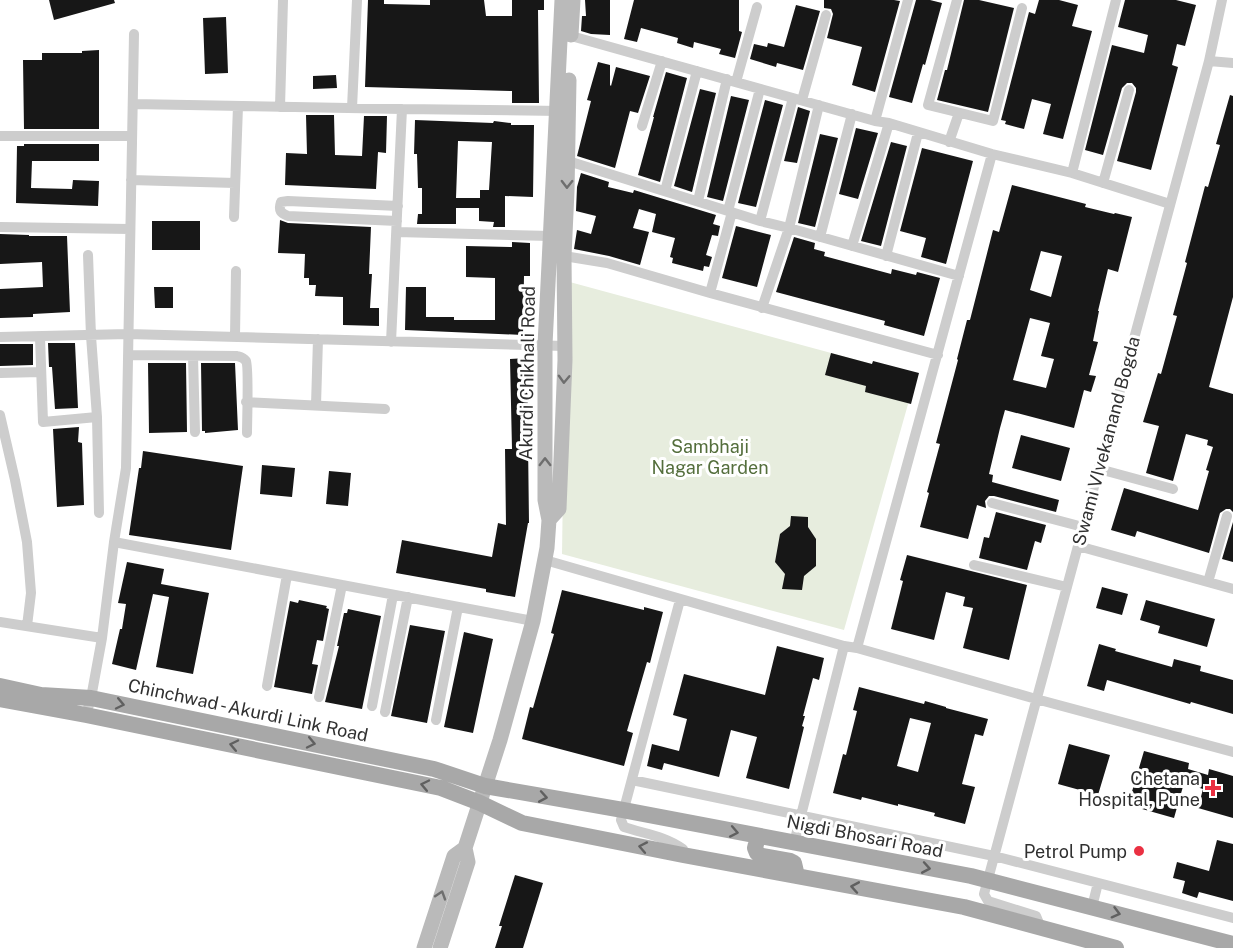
<svg xmlns="http://www.w3.org/2000/svg" width="1233" height="948" font-family="'Public Sans',sans-serif">
  <style>
    .green { fill: #e7edde }
    .building { fill: #171717; fill-rule: evenodd }
    .lines { fill: none; stroke-linecap: round; stroke-linejoin: round }
    .street { stroke: #cdcdcd; stroke-width: 10 }
    .secondary { stroke: #bababa; stroke-width: 15 }
    .primary { stroke: #a8a8a8; stroke-width: 16 }
    .oneway { stroke: #6e6e6e }
    .oneway2 { stroke: #606060 }
    .poi-dot { fill: #ea3042; stroke: #fff; stroke-width: 2 }
    .labels { text-anchor: middle; dominant-baseline: central; stroke-width: 6; stroke-linejoin: round; paint-order: stroke }
    .street-label { font-size: 18px; fill: #303030; stroke: #fff }
    .park-label { font-size: 18px; fill: #546e3c; stroke: #fff }
    .poi-label { font-size: 18px; fill: #303030; stroke: #fff; text-anchor: end }
  </style>
  <rect width="100%" height="100%" fill="#fff"/>
  <path class="green" d="M566,281L916,376L844,630L562,554Z"/>
  <path class="building" d="M49,0H114L115,3L54,20Z
    M368,0H384V4L430,5V0H484L486,16H512V0H544V10H538L539,103H512V91L365,87Z
    M585,0H610V35L591,34L581,31L582,16H586Z
    M634,0H739V31L742,32L735,58L719,54L721,49L694,42L693,48L677,43L678,38L641,28L637,42L624,39Z
    M824,0H894L900,1L875,92L852,85L862,47L827,38L833,14L831,9L824,8Z
    M916,0H930L942,3L925,65L923,64L912,103L889,97Z
    M964,0H979L1014,8L988,112L937,100L945,70H947Z
    M1039,0H1059L1078,5L1072,26L1092,31L1063,139L1043,134L1051,104L1032,99L1024,129L1005,124L1006,121L1001,120L1029,12L1035,14Z
    M1125,0H1176L1196,5L1185,46L1177,44L1172,65L1178,67L1151,170L1117,161L1136,92V88L1132,83H1127L1122,88L1103,155L1085,150L1112,45L1144,53L1148,35L1118,27Z
    M796,5L820,11L803,70L777,63L776,67L750,59L754,44L767,47L768,43L784,47Z
    M226,17L228,73L205,74L203,18Z
    M99,50V129H24L23,60H42V53H82V51Z
    M598,62L610,65V85L611,86L616,67L650,76L638,113L630,111L615,168L577,156L591,101L587,100Z
    M666,72L687,78L660,182L638,175L654,117H653Z
    M336,75L337,88L313,89V76Z
    M700,89L716,93L692,192L674,186Z
    M1230,95L1233,96V297L1209,387L1233,394V512L1230,509H1226L1220,513L1209,553L1137,531L1135,537L1111,530L1124,488L1198,510L1209,471L1206,470L1213,447L1207,445L1208,440L1186,434L1173,481L1146,473L1159,426L1143,422L1158,373L1161,374L1177,316L1173,315L1187,263L1185,262L1205,186L1208,187L1220,145L1216,144Z
    M731,96L749,100L723,201L707,197Z
    M765,100L783,105L756,207L738,203Z
    M798,107L810,111L797,163L784,161Z
    M306,115H334L335,155L362,156L364,116H387L386,153L378,152L376,189L285,185L286,153L307,154Z
    M415,120L493,123L494,121L511,123V125H534L533,197L505,196V227H493L494,222L479,221V208H456V224H417L418,214H422V188H418L417,154H414ZM458,141L492,142L489,190H480V198H456Z
    M856,128L878,133L858,199L839,194Z
    M820,134L838,138L815,227L798,223Z
    M891,142L907,146L881,246L861,241Z
    M24,144H99V161H32L31,188L72,189L73,180L99,181L98,206L16,203L17,146H24Z
    M922,148L973,161L946,264L921,257L926,238L900,231Z
    M581,173L609,182L608,187L633,193L634,190L716,215L713,224L720,226L718,236L712,235L706,255L712,257L709,267L704,266L703,271L672,263L673,258L670,257L675,238L652,232L656,214L639,209L633,228L649,232L640,265L609,256L574,249L577,230L591,234L596,216L576,211L577,187Z
    M1012,185L1086,204L1085,207L1114,214L1115,213L1132,217L1118,272L1108,269L1098,311H1099L1093,341L1098,342L1089,375L1096,376L1091,392L1084,390L1074,428L1005,410L1000,428L989,474L993,475L992,482L1059,500L1056,512L994,496H989L985,501L986,508L977,505L968,539L920,527L929,493L927,492L940,444L936,443L958,360L957,359L967,320H970L993,230L999,232ZM1041,251L1062,256L1051,297L1030,290ZM1030,318L1050,323L1041,356L1054,359L1046,388L1013,380Z
    M280,220L288,223L371,227L369,274H372L370,308H379V326L343,325V297L315,296L316,285H309V278H304L305,254L278,253Z
    M152,221H200V250H152Z
    M736,226L771,235L757,287L722,278Z
    M0,234L29,235V236H67L70,312L33,314V317L0,318V289L43,287L42,262L0,264Z
    M794,237L815,243L814,249L825,252L824,256L891,274L892,269L916,275L917,272L940,278L924,336L884,325L885,321L776,292Z
    M512,242L530,243V276H524L523,335L405,330L406,287H426V317H454V320H495V278L466,277V246L512,247Z
    M154,287H173V308H155Z
    M48,343H75L78,408L55,409L52,367H49Z
    M0,344H33V365L0,366Z
    M831,353L872,364L873,361L919,373L911,404L865,392L866,386L825,375Z
    M527,358L529,523H528L515,597L486,592V589L396,573L402,540L492,557L498,523L506,525L505,449H512L510,359Z
    M148,363H186L187,432L149,433Z
    M201,363H235L238,430L205,433V431H202Z
    M79,427L78,442L82,443L84,505L57,507L53,429Z
    M1021,435L1070,448L1061,481L1012,468Z
    M143,451L243,466L231,550L129,535L139,468H141Z
    M262,465L295,468L292,497L260,494Z
    M329,471L351,473L348,506L326,504Z
    M996,512L1046,525L1041,543L1035,541L1027,570L979,558L984,537L989,538Z
    M791,516L808,517V527L816,539V566L804,576L802,590L782,589L785,574L775,562L780,534L790,526Z
    M1233,522V562L1222,559Z
    M907,555L1027,585L1009,660L963,648L973,608L963,606L965,597L946,592L934,640L891,629L903,581L900,580Z
    M127,562L164,569L161,584L209,593L193,674L156,667L169,597L153,594L136,670L112,664L120,629H122L126,604L118,603Z
    M1102,587L1128,594L1122,615L1096,608Z
    M562,590L644,610V607L663,612L650,663L647,662L627,731L633,733L624,766L522,739L530,707L533,708L554,634L551,633Z
    M299,600L327,606L326,608L329,609L323,641L317,640L312,664L318,665L312,694L274,687L290,601L298,603Z
    M1146,600L1215,619L1207,647L1158,633L1160,626L1140,620Z
    M348,609L381,616L362,709L325,702L339,646H337L344,613H347Z
    M410,625L445,631L427,723L391,716Z
    M464,632L493,639L473,733L444,727Z
    M1099,644L1116,649L1115,651L1172,667L1174,659L1201,666L1200,671L1233,680V714L1191,702L1190,704L1107,680L1104,691L1087,686Z
    M777,646L824,658L819,680L813,678L803,716H805L802,726L804,727L789,789L746,778L757,737L731,730L719,777L664,763L662,770L647,766L652,744L679,751L687,719L673,715L684,674L765,695Z
    M859,687L924,704L925,701L946,707V708L988,719L983,736L975,734L962,784L975,787L965,824L934,816L935,813L898,804V806L862,797L861,800L833,793L843,754L846,755L857,711L853,710ZM910,718L931,723L918,772L897,766Z
    M1069,744L1110,755L1098,795L1058,784Z
    M1144,751L1189,763L1188,769L1208,775L1209,769L1233,776V818L1198,808L1203,789L1184,783L1174,818L1128,805Z
    M1217,840L1233,844V901L1199,892L1197,898L1182,893L1185,881L1173,878L1177,862L1209,871Z
    M515,875L543,883L523,948H495L502,926H499Z"/>
  <g class="lines">
    <path class="street" d="M957,0L928,105L993,121L1022,8
      M564,34L875,121L889,123L992,154L1072,173L1170,204
      M1209,61L1233,63
      M736,82L757,7
      M802,100L826,15
      M133,104L402,109L561,111
      M280,107L283,0
      M352,108L357,0
      M875,121L908,0
      M642,126L662,61
      M0,136H132
      M949,142L959,113
      M568,161L760,221L789,228L959,276
      M1072,173L1116,0
      M131,180L235,183
      M1103,183L1129,90
      M665,191L697,71
      M698,201L727,79
      M728,211L760,89
      M234,217L238,106
      M397,221L288,216C281,213 278,211 281,202L288,201L398,206
      M760,221L793,98
      M0,227L130,229
      M397,232L551,236
      M820,237L852,114
      M852,246L889,123
      M88,255L91,336L97,417L99,513
      M886,256L918,133
      M559,257L564,256L607,263L710,293L938,355
      M710,293L732,212
      M762,308L789,228L819,105
      M0,337L128,334L565,346
      M40,337L43,422L97,417
      M235,337L236,271
      M391,342L402,109
      M128,355L237,356C241,357 243,357 246,361C249,366 247,422 247,433
      M193,356L195,432
      M0,373L40,372
      M246,402L385,409
      M316,405L318,339
      M0,415L15,480L27,542L31,593L27,626
      M1099,469L1173,489
      M992,503L1083,527
      M114,542L533,621
      M1078,546L1233,589
      M545,560L844,646L857,648L1036,699L1233,752
      M974,565L1067,587
      M1208,582L1227,516
      M680,600L621,820L624,827C645,834 665,836 683,849V855
      M0,622L102,638
      M857,648L992,154
      M267,686L287,575
      M319,697L342,585
      M372,706L393,595
      M385,712L408,597
      M86,715L91,698L102,638L114,542L126,468L134,34
      M436,720L458,607
      M632,780L994,856L1233,918
      M794,843L844,646
      M1092,907L1098,883
      M1041,928L1036,916L988,901L984,894L1209,61L1222,0"/>
    <path class="secondary" d="M571,35L573,0
      M549,520L559,509L565,360L564,256L567,191L569,80
      M424,948L454,856L465,848
      M440,948L468,862L465,848L500,740L533,621L547,548L549,520L545,500V345L562,0"/>
    <path class="primary" d="M0,686L41,695L91,698L434,769L485,786L623,810L971,876L1233,944
      M0,699L86,715L441,788L480,803L522,823L683,855L964,907L1116,948
      M758,836L755,848L757,853L762,856L790,861L794,863L797,876"/>
  </g>
  <defs><path id="oneway-chevron" d="M-2-3.5L2.5 0L-2 3.5" fill="none" stroke-width="1.6" stroke-linecap="round" stroke-linejoin="round" transform="scale(1.5)"/></defs>
  <g class="oneway">
    <use href="#oneway-chevron" transform="translate(567 184) rotate(91)"/>
    <use href="#oneway-chevron" transform="translate(564 379) rotate(92)"/>
    <use href="#oneway-chevron" transform="translate(545 462) rotate(-90)"/>
    <use href="#oneway-chevron" transform="translate(441 895) rotate(-72)"/>
  </g>
  <g class="oneway2">
    <use href="#oneway-chevron" transform="translate(120 704) rotate(12)"/>
    <use href="#oneway-chevron" transform="translate(311 743) rotate(12)"/>
    <use href="#oneway-chevron" transform="translate(234 745) rotate(-168)"/>
    <use href="#oneway-chevron" transform="translate(425 785) rotate(-168)"/>
    <use href="#oneway-chevron" transform="translate(543 797) rotate(10)"/>
    <use href="#oneway-chevron" transform="translate(734 832) rotate(11)"/>
    <use href="#oneway-chevron" transform="translate(643 847) rotate(-169)"/>
    <use href="#oneway-chevron" transform="translate(926 868) rotate(10)"/>
    <use href="#oneway-chevron" transform="translate(855 887) rotate(-170)"/>
    <use href="#oneway-chevron" transform="translate(1116 913) rotate(15)"/>
  </g>
  <g class="poi-dot">
    <path d="M1210 779h6v6h6v6h-6v6h-6v-6h-6v-6h6z"/>
    <circle cx="1139" cy="851" r="6"/>
  </g>
  <g class="labels">
    <g class="street-label">
      <text transform="translate(527 373) rotate(-89)">Akurdi Chikhali Road</text>
      <text transform="translate(1106 441) rotate(-75)">Swami VIvekanand Bogda</text>
      <text transform="translate(248 710) rotate(12)">Chinchwad - Akurdi Link Road</text>
      <text transform="translate(865 836) rotate(11)">Nigdi Bhosari Road</text>
    </g>
    <g class="park-label">
      <text x="710" y="446">Sambhaji<tspan x="710" dy="21">Nagar Garden</tspan></text>
    </g>
    <g class="poi-label">
      <text x="1200" y="778">Chetana<tspan x="1200" dy="21">Hospital, Pune</tspan></text>
      <text x="1127" y="851">Petrol Pump</text>
    </g>
  </g>
</svg>
